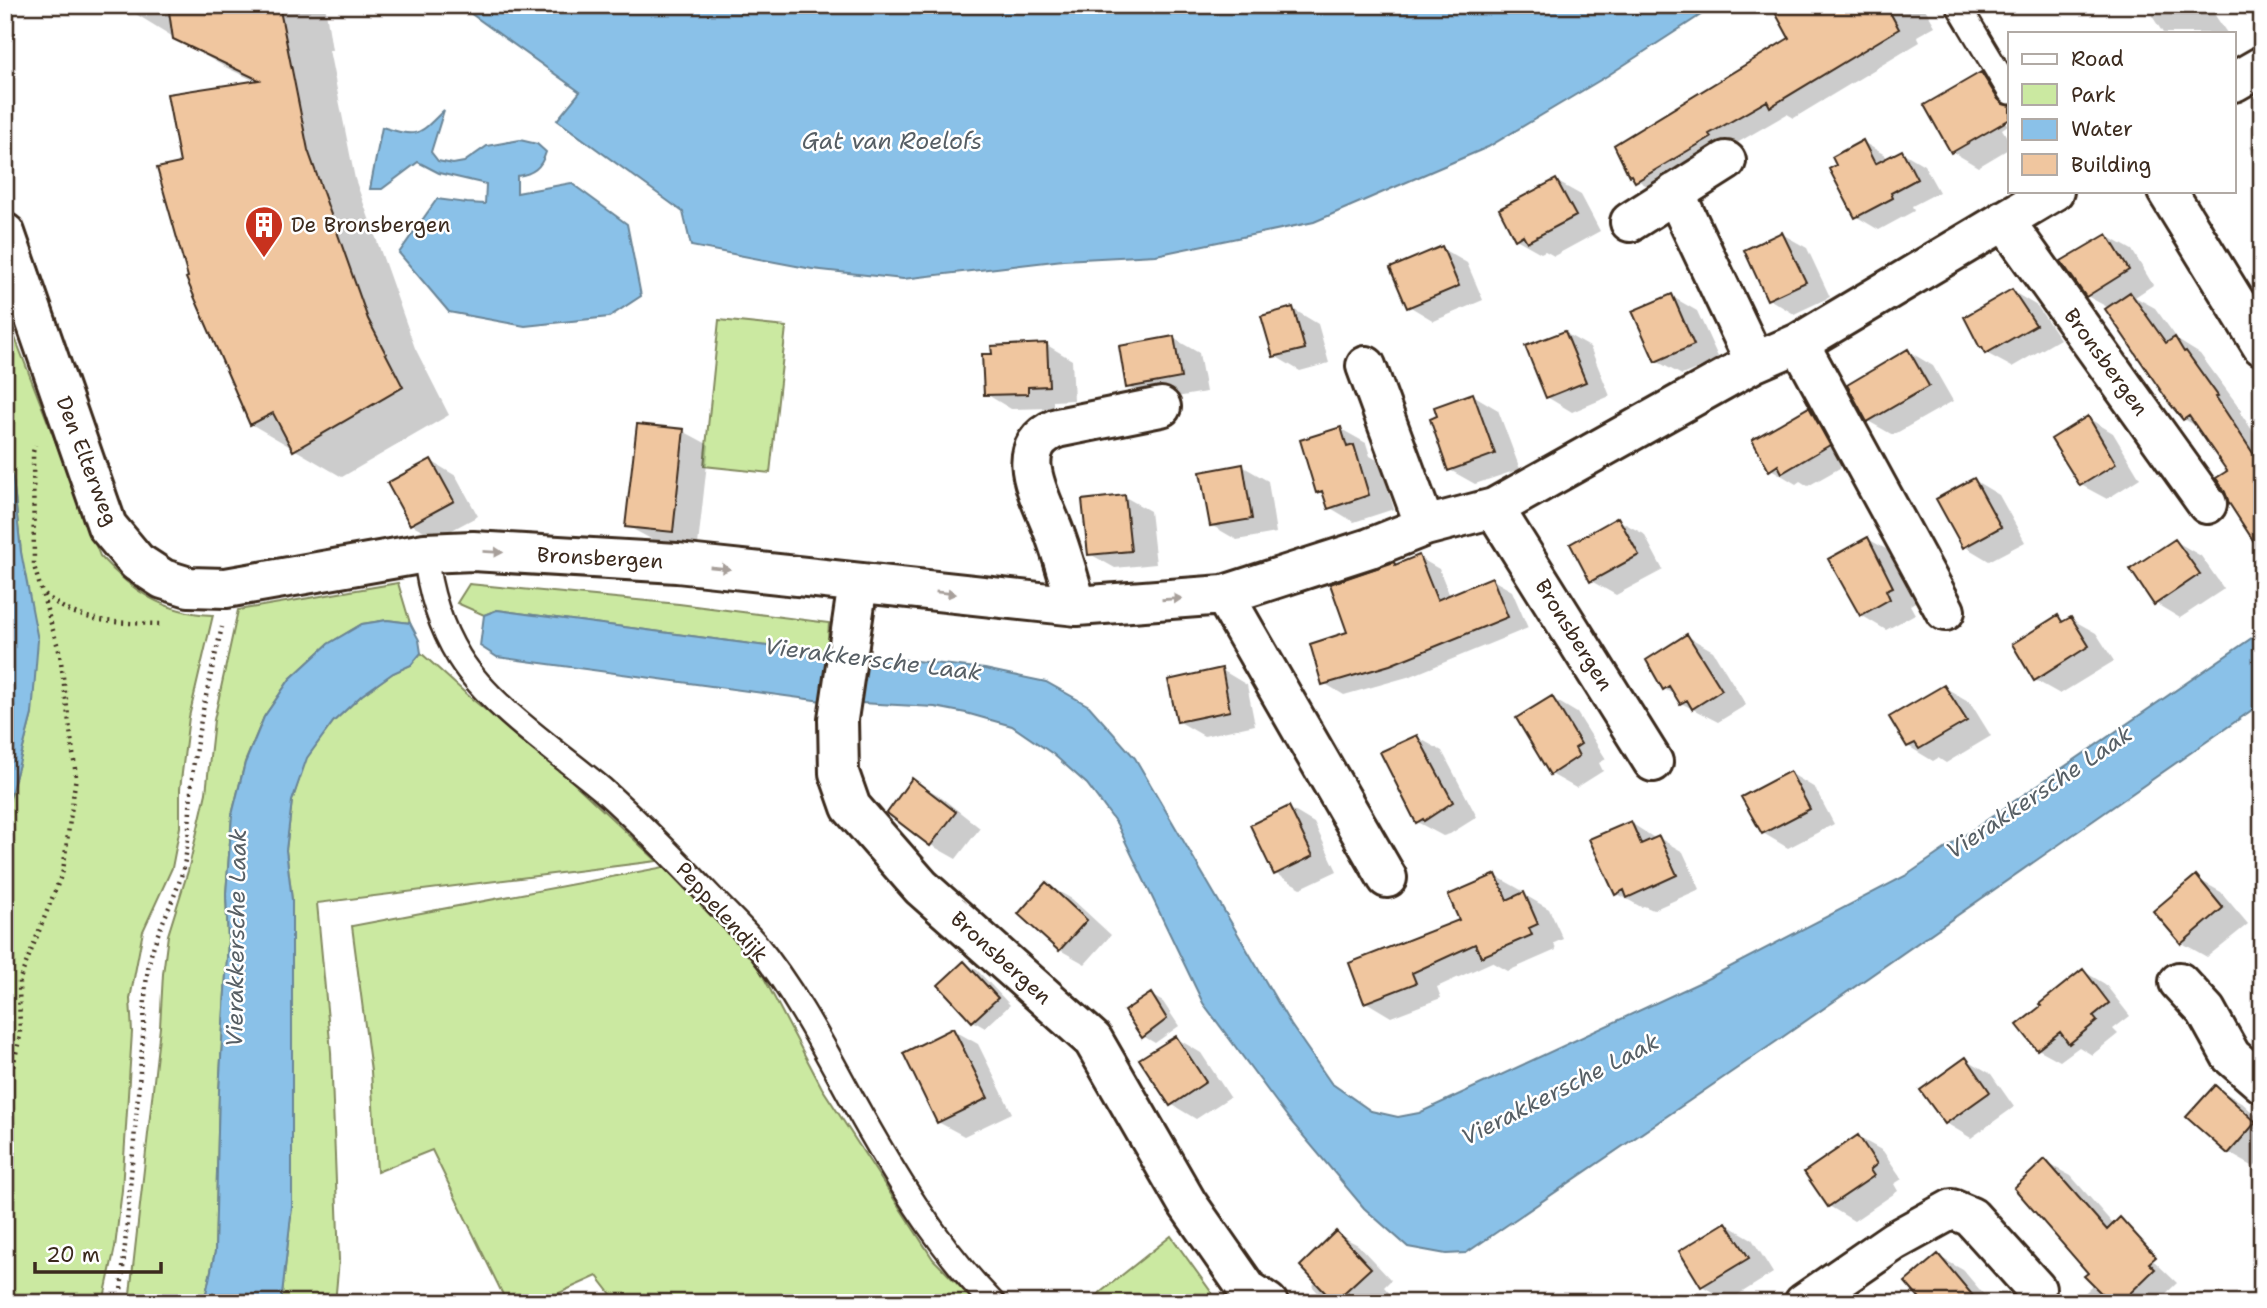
<svg xmlns="http://www.w3.org/2000/svg" width="2267" height="1308" font-family="'Shantell Sans',sans-serif">
  <style>
    .green { fill: #cbe9a1; stroke: #838a60; stroke-width: 2 }
    .water { fill: #8ac1e8; stroke: #6a8597; stroke-width: 2 }
    .shadow { fill: #0003 }
    .building { fill: #f0c69f; stroke: #3b2a1e; stroke-width: 2 }
    .lines { fill: none; stroke-linecap: round; stroke-linejoin: round }
    .service-casing { stroke: #3b2a1e; stroke-width: 28 }
    .minor-casing { stroke: #3b2a1e; stroke-width: 44 }
    .path { stroke: #3b2a1e; stroke-width: 4.5; stroke-dasharray: 2 5; stroke-linecap: butt }
    .service { stroke: #fff; stroke-width: 23 }
    .minor { stroke: #fff; stroke-width: 38 }
    .oneway { fill: #a79f9a }
    .labels { text-anchor: middle; dominant-baseline: central; stroke-width: 5; stroke-linejoin: round; paint-order: stroke }
    .poi-label { font-size: 21px; fill: #3b2a1e; stroke: #fff; text-anchor: start }
    .street-label { font-size: 21px; fill: #3b2a1e; stroke: #fff }
    .water-label { font-size: 23px; font-style: italic; fill: #575f65; stroke: #fff }
  </style>
  <rect width="100%" height="100%" fill="#fff"/>
  <filter id="ink" filterUnits="userSpaceOnUse"><feTurbulence type="fractalNoise" baseFrequency=".0143" numOctaves="2"/><feDisplacementMap in="SourceGraphic" scale="14" xChannelSelector="R" yChannelSelector="G"/><feConvolveMatrix kernelMatrix="1 2 1 2 8 2 1 2 1" color-interpolation-filters="sRGB"/></filter>
  <g filter="url(#ink)">
    <path class="green" d="M5,312L100,556C132,591 164,613 213,615L189,717L180,789V827L172,868L143,931L130,999L132,1032L122,1190L115,1247L103,1303H5V817L32,714L21,552L13,479L5,455Z
      M719,320L786,327L770,473L704,466Z
      M398,583L410,623L387,620L362,624L328,644L290,679L264,717L245,762L232,815L226,894L228,941L219,1092L215,1252L204,1303H129L160,1027L163,974L168,935L188,871L206,793L214,720L238,610Z
      M469,584L679,604L829,623L827,654L497,610L484,615L457,603Z
      M421,653L472,699L560,770L657,861L317,903L331,1052L339,1260L335,1303H281L292,1207V900L286,850L292,801L306,758L333,722L362,695L393,673L411,665Z
      M664,867L752,955L822,1088L933,1259L976,1303H618L597,1276L537,1303H507L432,1150L377,1172L371,1071L352,926Z
      M1171,1236L1219,1303H1087Z"/>
    <path class="water" d="M459,5H1716L1607,76L1488,147L1314,222L1156,255L1063,260L903,279L812,269L691,246L683,212L557,120L580,92Z
      M444,110L431,152L438,161L453,164L464,162L487,146L520,140L537,144L546,152C541,168 533,174 517,176V193L571,183L627,224L641,296L609,317L525,326L449,312L399,253L437,199L467,203L485,204L486,184L439,173L418,162L382,189H370L382,127C418,138 418,136 444,110Z
      M5,455L13,479L21,552L38,640L32,714L5,817Z
      M497,610L827,654L882,657L985,669L1046,682L1089,706L1135,758L1291,1025L1331,1083L1371,1111L1398,1117L1419,1113L1703,981L1907,875L2262,631V703L1777,1041L1466,1253L1446,1254L1408,1247L1364,1208L1289,1119L1203,1003L1117,824L1087,784L1053,754L1012,726L966,713L935,707L822,701L497,657L480,646L484,615Z
      M387,620L410,623L419,640L421,653L411,665L393,673L362,695L333,722L307,758L292,801L286,850L292,900V1207L281,1303H204L215,1252L219,1092L228,941L226,894L232,815L245,763L264,717L290,679L328,644L362,624Z"/>
    <path class="shadow" d="M126,5H325L332,50H329L355,179L415,348L449,415L342,477L251,424L182,164L257,82L223,66L175,38L126,8Z
      M1845,5H1923L1935,26L1917,36L1920,42L1794,118L1787,114L1730,147L1659,194L1630,175L1791,38Z
      M2145,5H2208L2227,33H2163Z
      M1981,74L2007,88L2010,93V120L2006,122L2008,125L2002,129L2010,142V148L1978,167L1953,152L1926,106Z
      M2262,140V167L2250,147Z
      M1863,142L1885,155L1887,159L1902,152L1924,165L1939,192L1912,206L1914,211L1879,230L1857,217Z
      M1556,181L1581,195L1600,231L1554,256L1545,251L1541,253L1516,239Z
      M1782,234L1807,248L1830,297L1794,314L1769,299Z
      M2107,236L2132,250L2153,285L2135,297L2155,308L2179,341L2200,354L2242,411L2240,412L2262,445V535L2229,472L2200,428L2184,419L2109,308L2087,296Z
      M1441,248L1467,263L1483,300L1434,321L1409,306Z
      M2012,291L2037,306L2060,339L2012,367L1986,353L1981,347Z
      M1671,296L1697,311L1719,359L1682,375L1656,361Z
      M1293,309L1318,324L1329,363L1300,371L1275,356Z
      M1565,333L1590,347L1610,396L1572,412L1547,397Z
      M1173,338L1199,353L1206,392L1153,401L1128,387Z
      M1047,345L1072,360L1074,400L1053,401V408L1011,409L986,394Z
      M1908,351L1933,366L1953,401L1893,435L1868,421Z
      M1473,395L1498,410L1520,469L1475,484L1450,470Z
      M1809,409L1834,424L1854,460L1808,486L1800,481L1796,484L1771,469Z
      M2088,418L2113,433L2140,478L2107,499L2081,485Z
      M1341,429L1366,443L1370,456L1379,461L1394,509L1354,522L1329,507L1326,496L1318,491Z
      M683,431L709,445L698,545L653,540L627,526Z
      M431,461L456,476L478,516L437,538L411,524Z
      M1242,466L1268,481L1276,533L1237,540L1211,525Z
      M1974,480L1999,495L2025,542L1989,561L1964,546Z
      M1125,497L1150,511L1156,564L1115,568L1090,554Z
      M1618,520L1644,534L1663,570L1616,595L1591,581Z
      M1868,539L1893,553L1917,601L1910,605L1915,614L1886,630L1861,615Z
      M2175,541L2201,556L2224,589L2180,618L2155,603Z
      M1418,557L1439,569L1450,596L1491,579L1512,591L1528,628L1411,676L1344,695L1324,683L1349,633L1394,564L1397,566Z
      M2058,617L2066,622L2071,619L2096,633L2114,661L2060,694L2035,680Z
      M1687,636L1713,651L1746,705L1718,722L1681,703L1677,696L1664,689Z
      M1222,670L1247,685L1255,725L1204,736L1178,721Z
      M1944,687L1970,702L1991,736L1946,763L1938,758L1933,761L1908,746Z
      M1552,698L1577,713L1606,759L1599,763L1603,771L1576,788L1551,774Z
      M1417,737L1442,751L1477,817L1450,834L1443,836L1417,822Z
      M1790,773L1815,788L1834,824L1788,848L1763,833Z
      M913,780L938,795L980,828L956,859L931,845L890,812Z
      M1289,808L1314,823L1337,871L1301,888L1276,874Z
      M1631,823L1656,839L1659,838L1683,852L1700,889L1653,910L1644,906L1641,907L1616,893Z
      M1496,876L1521,890L1523,894L1549,909L1563,939L1554,943L1556,950L1508,971L1492,962L1437,987L1441,998L1391,1017L1366,1002L1461,921Z
      M2196,878L2221,892L2248,924L2207,957L2182,943Z
      M1047,885L1072,899L1111,935L1085,964L1060,950Z
      M965,963L977,970L1010,1005L985,1028L973,1021Z
      M2083,971L2105,984L2130,1016L2113,1029L2118,1034L2092,1055L2079,1047L2060,1061L2038,1049Z
      M1151,995L1163,1002L1179,1026L1155,1043L1143,1036Z
      M953,1030L978,1044L1012,1113L964,1136L938,1122Z
      M1176,1038L1201,1053L1230,1097L1196,1119L1171,1104Z
      M1966,1059L1991,1074L2014,1107L1971,1138L1946,1123Z
      M2215,1087L2241,1102L2262,1121V1159L2254,1167L2229,1153Z
      M1858,1137L1883,1151L1902,1179L1894,1184L1898,1191L1854,1221L1829,1206Z
      M2045,1162L2071,1176L2113,1224L2083,1250Z
      M1726,1224L1752,1239L1773,1273L1728,1301L1702,1286Z
      M1336,1233L1358,1245L1391,1280L1384,1287L1398,1303H1328L1312,1286L1317,1281Z
      M2132,1249L2155,1262L2177,1283L2156,1303H2074Z
      M1938,1256L1963,1270L1991,1303H1925Z
      M1605,1298L1614,1303H1598Z"/>
    <path class="building" d="M168,5H279L308,150L368,319L403,387L293,451L273,413L250,425L186,278L188,277L157,168L180,163L167,94L259,80L173,39Z
      M1771,5H1886L1899,29L1770,107L1767,101L1709,134L1711,137L1635,182L1631,175L1629,176L1614,145L1789,38Z
      M1981,72L1998,99L2003,104L2010,106V119L1951,153L1924,105Z
      M1863,140L1875,164L1902,150L1917,179L1891,193L1893,198L1855,218L1829,169L1836,165L1832,157Z
      M1556,179L1576,216L1527,242L1523,235L1515,240L1499,209Z
      M1782,232L1806,282L1767,300L1744,250Z
      M2107,234L2129,270L2086,297L2061,261Z
      M1442,246L1459,286L1407,308L1390,268Z
      M2012,289L2036,325L1985,354L1982,347L1980,348L1964,317Z
      M2130,292L2166,343L2175,337L2184,352L2186,351L2218,396L2216,397L2253,453L2262,447V554L2229,503L2225,492L2216,478L2227,471L2189,416L2183,420L2170,404L2105,309Z
      M1672,294L1694,345L1655,362L1632,311Z
      M1293,307L1305,349L1273,357L1261,316Z
      M1565,331L1586,382L1546,398L1525,346Z
      M1174,336L1181,378L1126,388L1119,346Z
      M1047,343L1049,386L1028,387V394L984,395L982,354H992L991,346Z
      M1908,349L1929,386L1867,422L1847,385Z
      M1473,393L1495,454L1448,471L1430,419L1437,416L1434,407Z
      M1809,407L1830,445L1782,473L1778,465L1769,471L1752,440Z
      M2088,416L2116,464L2080,486L2051,439Z
      M637,424L684,429L673,532L625,527Z
      M1341,427L1347,447L1354,445L1369,495L1328,509L1322,491L1316,493L1300,440Z
      M431,459L454,501L410,525L387,483Z
      M1243,464L1252,519L1210,526L1200,472Z
      M1974,478L2001,527L1963,548L1936,499Z
      M1125,495L1131,551L1088,555L1082,500Z
      M1618,517L1639,555L1590,582L1570,544Z
      M1868,537L1893,587L1886,590L1890,599L1860,616L1828,559Z
      M2175,539L2200,574L2154,605L2130,569Z
      M1419,555L1437,600L1492,577L1508,617L1390,665L1322,685L1310,644L1347,632L1330,584L1394,562L1395,565Z
      M2058,615L2062,622L2071,617L2089,646L2034,681L2012,644Z
      M1687,634L1722,690L1692,709L1687,700L1680,704L1669,686L1663,690L1646,660Z
      M1222,668L1230,711L1177,722L1168,680Z
      M1944,685L1967,721L1919,749L1915,743L1907,747L1889,717Z
      M1552,696L1581,744L1575,748L1579,756L1550,775L1516,718Z
      M1417,735L1453,802L1424,821L1423,819L1416,823L1380,752Z
      M1790,771L1810,809L1762,834L1741,797Z
      M912,778L956,812L930,846L887,813Z
      M1289,806L1313,856L1274,875L1250,825Z
      M1631,821L1641,844L1659,836L1677,875L1627,898L1624,890L1615,895L1589,839Z
      M1496,874L1507,900L1524,892L1538,924L1529,928L1532,935L1481,957L1475,944L1412,973L1416,983L1364,1003L1349,963L1459,920L1448,895Z
      M2196,875L2223,908L2181,944L2153,911Z
      M1046,882L1087,920L1059,951L1018,914Z
      M964,961L998,998L972,1022L938,985Z
      M2083,969L2109,1003L2093,1016L2097,1021L2069,1044L2060,1032L2037,1050L2017,1025L2041,1006L2039,1004Z
      M1151,993L1167,1019L1142,1038L1124,1011Z
      M953,1028L988,1098L937,1123L903,1053Z
      M1176,1036L1206,1082L1170,1106L1139,1059Z
      M1966,1057L1990,1092L1945,1124L1920,1090Z
      M2215,1085L2256,1122L2228,1154L2186,1117Z
      M1858,1135L1877,1164L1870,1170L1874,1176L1828,1207L1804,1172Z
      M2045,1159L2107,1230L2120,1217L2156,1257L2149,1263L2155,1269L2120,1303H2111L2084,1276L2088,1273L2014,1188Z
      M1726,1222L1749,1258L1701,1287L1679,1251Z
      M1336,1231L1371,1268L1334,1302L1300,1266Z
      M1938,1254L1979,1303H1923L1905,1282Z"/>
    <g class="lines">
      <defs>
        <path id="service" d="M1958,5L2010,92
          M425,553C429,589 440,626 459,657C491,708 556,750 602,789C640,823 676,860 711,897C725,912 741,927 755,943C794,990 823,1046 852,1099C892,1171 935,1244 993,1303"/>
        <path id="minor" d="M2234,82L2262,66
          M2167,191L2262,346
          M1675,193L1755,362
          M2004,220L2207,504
          M1630,222L1726,161
          M5,233L107,526L137,562L163,579L189,587L226,588L425,553L473,551L677,563L1077,606L1224,595L1370,548L1425,526L1494,508L1755,362L1799,343L2054,191
          M1799,343L1945,611
          M1366,366L1425,526
          M1494,508L1653,762
          M858,583L838,719L839,773L851,807L921,887L1093,1040L1187,1203L1247,1289L1268,1303
          M1224,595L1387,878
          M1077,606C1070,584 1064,560 1056,538C1045,503 1006,448 1057,428L1161,407
          M2179,982L2206,1011L2231,1056L2262,1083
          M1804,1303L1894,1241L1952,1209L1971,1217L2036,1289"/>
      </defs>
      <use href="#service" class="service-casing"/>
      <use href="#minor" class="minor-casing"/>
      <path class="path" d="M45,594C76,624 121,623 162,624
        M5,1136L6,1097L20,1036L19,981L63,871L76,776L60,654L34,566L33,452L35,445
        M120,1303L144,1025C145,998 145,971 154,945C163,918 178,893 184,865C191,833 189,801 193,769C199,721 211,674 222,627"/>
      <use href="#service" class="service"/>
      <use href="#minor" class="minor"/>
    </g>
    <defs><path id="oneway-solid" d="M-6-.8H1V-3.2L6.5 0L1 3.2V.8H-6Z" transform="scale(1.75)"/></defs>
    <g class="oneway">
      <use href="#oneway-solid" transform="translate(493 552) rotate(3)"/>
      <use href="#oneway-solid" transform="translate(720 568) rotate(6)"/>
      <use href="#oneway-solid" transform="translate(946 593) rotate(6)"/>
      <use href="#oneway-solid" transform="translate(1172 599) rotate(-4)"/>
    </g>
  </g>
  <defs>
    <symbol id="building-pin" viewBox="-11 -11 22 30"><path d="M0 17L-7.5 6A9.5 9.5 0 1 1 7.5 6Z" fill="#c8321e" stroke="#fff"/><path d="M-4-6H4V6H1V3H-1V6H-4ZM-2.5-4.3h1.7v1.8h-1.7ZM.8-4.3h1.7v1.8H.8ZM-2.5-1h1.7V.8h-1.7ZM.8-1h1.7V.8H.8Z" fill="#fff"/></symbol>
  </defs>
  <g fill-rule="evenodd">
    <use href="#building-pin" x="242" y="203" width="44" height="60"/>
  </g>
  <g class="labels">
    <g class="poi-label">
      <text x="291" y="225">De Bronsbergen</text>
    </g>
    <g class="street-label">
      <text transform="translate(2106 362) rotate(54)">Bronsbergen</text>
      <text transform="translate(87 461) rotate(69)">Den Elterweg</text>
      <text transform="translate(600 558) rotate(3)">Bronsbergen</text>
      <text transform="translate(1574 635) rotate(58)">Bronsbergen</text>
      <text transform="translate(722 912) rotate(48)">Peppelendijk</text>
      <text transform="translate(1001 958) rotate(42)">Bronsbergen</text>
    </g>
    <g class="water-label">
      <text x="892" y="141">Gat van Roelofs</text>
      <text transform="translate(873 659) rotate(7)">Vierakkersche Laak</text>
      <text transform="translate(2039 792) rotate(-34)">Vierakkersche Laak</text>
      <text transform="translate(236 938) rotate(-89)">Vierakkersche Laak</text>
      <text transform="translate(1560 1089) rotate(-27)">Vierakkersche Laak</text>
    </g>
  </g>
  <rect width="2267" height="1308" fill="none" stroke="#fff" stroke-width="28"/>
  <rect x="14" y="14" width="2239" height="1280" fill="none" stroke="#3b2a1e" stroke-width="2.5" filter="url(#ink)"/>
  <rect x="2008" y="32" width="228" height="161" fill="#ffffff" stroke="#b1aaa5" stroke-width="2"/>
  <rect x="2022" y="54" width="35" height="10" fill="#ffffff" stroke="#b1aaa5" stroke-width="2"/>
  <text x="2071" y="66" font-size="21" fill="#3b2a1e">Road</text>
  <rect x="2022" y="84" width="35" height="21" fill="#cbe9a1" stroke="#b1aaa5" stroke-width="2"/>
  <text x="2071" y="102" font-size="21" fill="#3b2a1e">Park</text>
  <rect x="2022" y="119" width="35" height="21" fill="#8ac1e8" stroke="#b1aaa5" stroke-width="2"/>
  <text x="2071" y="136" font-size="21" fill="#3b2a1e">Water</text>
  <rect x="2022" y="154" width="35" height="21" fill="#f0c69f" stroke="#b1aaa5" stroke-width="2"/>
  <text x="2071" y="172" font-size="21" fill="#3b2a1e">Building</text>
  <path d="M35 1262v10h126v-10" fill="none" stroke="#3b2a1e" stroke-width="3.5"/>
  <text x="46" y="1262" font-size="21" fill="#3b2a1e" stroke="#ffffff" stroke-width="5" paint-order="stroke">20 m</text>
</svg>
